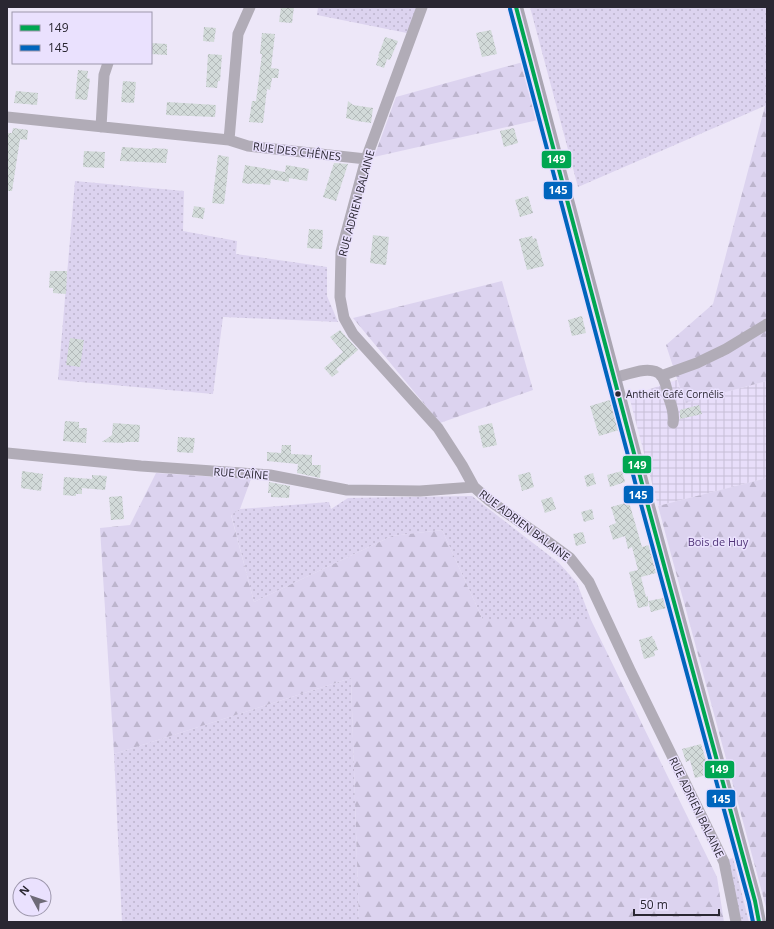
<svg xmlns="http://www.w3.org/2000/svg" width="774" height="929" font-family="'Open Sans',sans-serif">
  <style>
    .industrial { fill: url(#industrial-grid) }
    .grass { fill: url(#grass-dots) }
    .forest { fill: url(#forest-firs) }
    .building { fill: url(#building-cross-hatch) }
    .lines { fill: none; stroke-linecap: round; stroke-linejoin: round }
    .minor { stroke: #b1acb7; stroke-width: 11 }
    .major { stroke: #aaa6b2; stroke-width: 14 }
    .bus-1-casing { stroke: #eae1fe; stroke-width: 7 }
    .bus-2-casing { stroke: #eae1fe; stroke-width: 7 }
    .bus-1 { stroke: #00a651; stroke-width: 4 }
    .bus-2 { stroke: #0065bd; stroke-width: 4 }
    .bus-dot { fill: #2a2732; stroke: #eae1fe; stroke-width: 1.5 }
    .labels { text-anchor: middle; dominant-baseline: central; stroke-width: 3; stroke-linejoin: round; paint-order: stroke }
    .bus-label { font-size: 10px; fill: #2a2732; stroke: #eae1fe; text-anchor: start }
    .street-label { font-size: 11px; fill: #2a2732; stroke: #eae1fe }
    .park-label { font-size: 11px; fill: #523679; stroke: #eae1fe }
    .line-badge { stroke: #eae1fe; stroke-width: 1.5 }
    .badge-label { font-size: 11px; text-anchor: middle; font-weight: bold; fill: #fff }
  </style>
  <defs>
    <pattern id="industrial-grid" width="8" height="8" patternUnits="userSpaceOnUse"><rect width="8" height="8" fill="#e8defa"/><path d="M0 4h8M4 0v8" fill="none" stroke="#c7bed7"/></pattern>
    <pattern id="grass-dots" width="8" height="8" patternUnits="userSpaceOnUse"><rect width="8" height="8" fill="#dcd3ef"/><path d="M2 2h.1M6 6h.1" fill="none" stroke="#bdb5cd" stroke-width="1.8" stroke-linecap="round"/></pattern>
    <pattern id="forest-firs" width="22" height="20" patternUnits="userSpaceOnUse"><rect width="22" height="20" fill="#dcd3ef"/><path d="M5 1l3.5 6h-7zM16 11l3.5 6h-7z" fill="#bdb5cd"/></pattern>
    <pattern id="building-cross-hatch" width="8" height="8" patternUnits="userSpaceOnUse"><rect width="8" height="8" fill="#d2dad9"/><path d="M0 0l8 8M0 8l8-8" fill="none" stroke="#b4bbbb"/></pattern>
  </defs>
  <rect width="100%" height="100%" fill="#ede7f8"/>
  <path class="industrial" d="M677,380L685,403L767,381V478L658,506L629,396Z"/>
  <path class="grass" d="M318,7H417L407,33L317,15Z
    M530,7H767V105L578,187Z
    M75,181L184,191L183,231L237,241L236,254L327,267V296L338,322L223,317L213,394L58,380Z
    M472,496L559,563L577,583L591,620H483L442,530L392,536L254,602L231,514L240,509L329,502L331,509L348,498Z
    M351,678L359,922H122L114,754Z
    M733,858L749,922H741L727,860Z"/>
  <path class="forest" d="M523,62L538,120L374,157L396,97Z
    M767,105V381L685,403L666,345L713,304L765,106Z
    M502,281L533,390L440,423L353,318Z
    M156,473L251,479L240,509L231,515L254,602L392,536L442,530L483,620H591L717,877L724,922H359L351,678L114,754L100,528L130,525Z
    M767,478V911L658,506Z"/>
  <path class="building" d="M281,7H294L292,23L279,22Z
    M204,27L216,28L214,42L203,41Z
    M491,30L497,54L482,57L476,33Z
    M262,33L275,34L271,68L279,69L278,78H272L270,90L267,89L263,123L249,122L252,101H256L262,54H260Z
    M385,37L398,41L390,60L387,59L384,68L376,65L379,56H378Z
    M151,43L167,44V55L151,54Z
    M208,54L222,55L220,81H218L217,88L206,87Z
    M78,70L88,71L87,78L90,79L87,100L75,99Z
    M123,81L136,82L134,103L121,102Z
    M16,91L38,93L37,105L14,103Z
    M348,101L353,105L373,108L371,123L357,121L346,118Z
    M167,102L216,105L215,117L166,115Z
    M13,128L28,130L27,140L20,139L12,191H7V133H12Z
    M514,128L518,143L504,147L500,131Z
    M122,147L152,149V148L168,149L166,163L120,161Z
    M84,151L105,152L104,168L83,167Z
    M218,155L229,157L227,180L224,204L212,203Z
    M334,163L348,164L336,201L323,197Z
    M245,165L285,172L286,165L309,169L307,181L289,178V182L271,179L270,185L252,183V184L242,183Z
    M528,196L533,213L520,217L515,200Z
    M194,206L205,208L203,219L192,217Z
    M309,229L323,230L322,249L307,248Z
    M373,235L389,237L386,265L370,263Z
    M532,236L533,239L536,238L544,266L527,270L519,239Z
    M50,271H67L66,294L53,293V288H49Z
    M582,316L586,333L572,336L568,320Z
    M340,330L358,350L336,369L339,372L332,377L324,368L343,352L330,337Z
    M70,338L84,340L80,367L66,365Z
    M610,400L619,430L599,436L590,406Z
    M699,405L702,414L680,419V410Z
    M65,421L79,422V428H87L86,443L63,441Z
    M113,423L140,425L139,442H125L124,443L102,442L112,435Z
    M492,423L497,445L483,448L478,426Z
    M178,437L195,438L193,453L177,452Z
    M282,445H291V454L312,455V465H321L320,478L297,473L298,464L267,461V452L281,453Z
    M22,471L43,474L41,491L21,488Z
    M622,471L625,482L610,487L607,475Z
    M530,472L534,487L522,491L518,475Z
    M593,473L596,484L587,487L584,476Z
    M92,475L107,476L105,490L82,488V494H76V496L63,495L64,477L92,479Z
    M269,482L290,486L289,498L271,497V493H268Z
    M122,496L124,519L111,520L109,497Z
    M552,497L556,509L545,513L541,500Z
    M629,502L642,547L649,545L656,573L641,577L646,597L648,596V606L638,608L629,572L638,570L632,547L628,549L625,536L613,540L609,526L616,523L611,507Z
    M592,509L594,519L584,522L581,512Z
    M583,532L586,543L576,546L573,534Z
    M664,598L666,608L651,612L648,601Z
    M652,636L653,639H654L658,650L654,651L655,656L644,659L639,640Z
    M701,744L710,774L695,778L690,760L686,762L682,749Z"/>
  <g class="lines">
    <path class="minor" d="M422,7L366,159L341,252L340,297L344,318L353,334L438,428L462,465L474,487L490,501L543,538L570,558L589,582L630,670L724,862L736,922
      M7,117L229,140L248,146L366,159
      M101,127L104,75L108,63
      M229,140L238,34L250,7
      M661,376L697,363L726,349L767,324
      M614,378C627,375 650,364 661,375C665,380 667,389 668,396C671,404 675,414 673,423
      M7,453L141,466L270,475L347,490L420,491L474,487"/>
    <path class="major" d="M516,7L645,495L755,901L759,922"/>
    <defs>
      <path id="bus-1" d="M516,7L645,495L755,901L759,922"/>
      <path id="bus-2" d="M510,9L639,497L749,902L753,922"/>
    </defs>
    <use href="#bus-1" class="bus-1-casing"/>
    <use href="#bus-2" class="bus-2-casing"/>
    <use href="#bus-1" class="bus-1"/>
    <use href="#bus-2" class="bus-2"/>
  </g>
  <circle class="bus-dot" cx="618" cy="394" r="3.5"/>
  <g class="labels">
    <g class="bus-label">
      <text x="626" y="394">Antheit Café Cornélis</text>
    </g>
    <g class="street-label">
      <text transform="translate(297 151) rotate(7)">RUE DES CHÊNES</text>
      <text transform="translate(356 203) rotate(-75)">RUE ADRIEN BALAINE</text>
      <text transform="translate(241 473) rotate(4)">RUE CAÎNE</text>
      <text transform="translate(525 525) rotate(37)">RUE ADRIEN BALAINE</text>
      <text transform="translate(697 807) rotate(64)">RUE ADRIEN BALAINE</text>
    </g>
    <g class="park-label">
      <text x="718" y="541">Bois de Huy</text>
    </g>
  </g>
  <g class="line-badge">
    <rect x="541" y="150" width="31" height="19" rx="4" fill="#00a651"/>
    <rect x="543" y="181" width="30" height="19" rx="4" fill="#0065bd"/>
    <rect x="622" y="455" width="30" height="19" rx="4" fill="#00a651"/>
    <rect x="623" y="485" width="31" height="19" rx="4" fill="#0065bd"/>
    <rect x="704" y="760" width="31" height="19" rx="4" fill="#00a651"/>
    <rect x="706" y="789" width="30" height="19" rx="4" fill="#0065bd"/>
  </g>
  <g class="badge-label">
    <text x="556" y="163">149</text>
    <text x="558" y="194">145</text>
    <text x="637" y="469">149</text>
    <text x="638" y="499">145</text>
    <text x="719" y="773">149</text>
    <text x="721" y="803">145</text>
  </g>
  <rect width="774" height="929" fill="none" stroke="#2a2732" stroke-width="16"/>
  <rect x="12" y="12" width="140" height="52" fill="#eae1fe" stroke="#9d97ac"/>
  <rect x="20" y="25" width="20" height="6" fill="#00a651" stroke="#9d97ac"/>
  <text x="48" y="32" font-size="12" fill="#2a2732">149</text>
  <rect x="20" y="45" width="20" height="6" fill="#0065bd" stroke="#9d97ac"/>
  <text x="48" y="52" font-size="12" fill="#2a2732">145</text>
  <g transform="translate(32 897) rotate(310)"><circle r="19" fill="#eae1fe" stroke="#9d97ac"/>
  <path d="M0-3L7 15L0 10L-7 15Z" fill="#6e6a77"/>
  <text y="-6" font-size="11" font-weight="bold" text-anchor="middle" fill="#2a2732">N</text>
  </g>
  <path d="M634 909v6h85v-6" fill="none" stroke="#2a2732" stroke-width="2"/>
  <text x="640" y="909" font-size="12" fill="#2a2732" stroke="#eae1fe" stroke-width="3" paint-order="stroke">50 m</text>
</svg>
